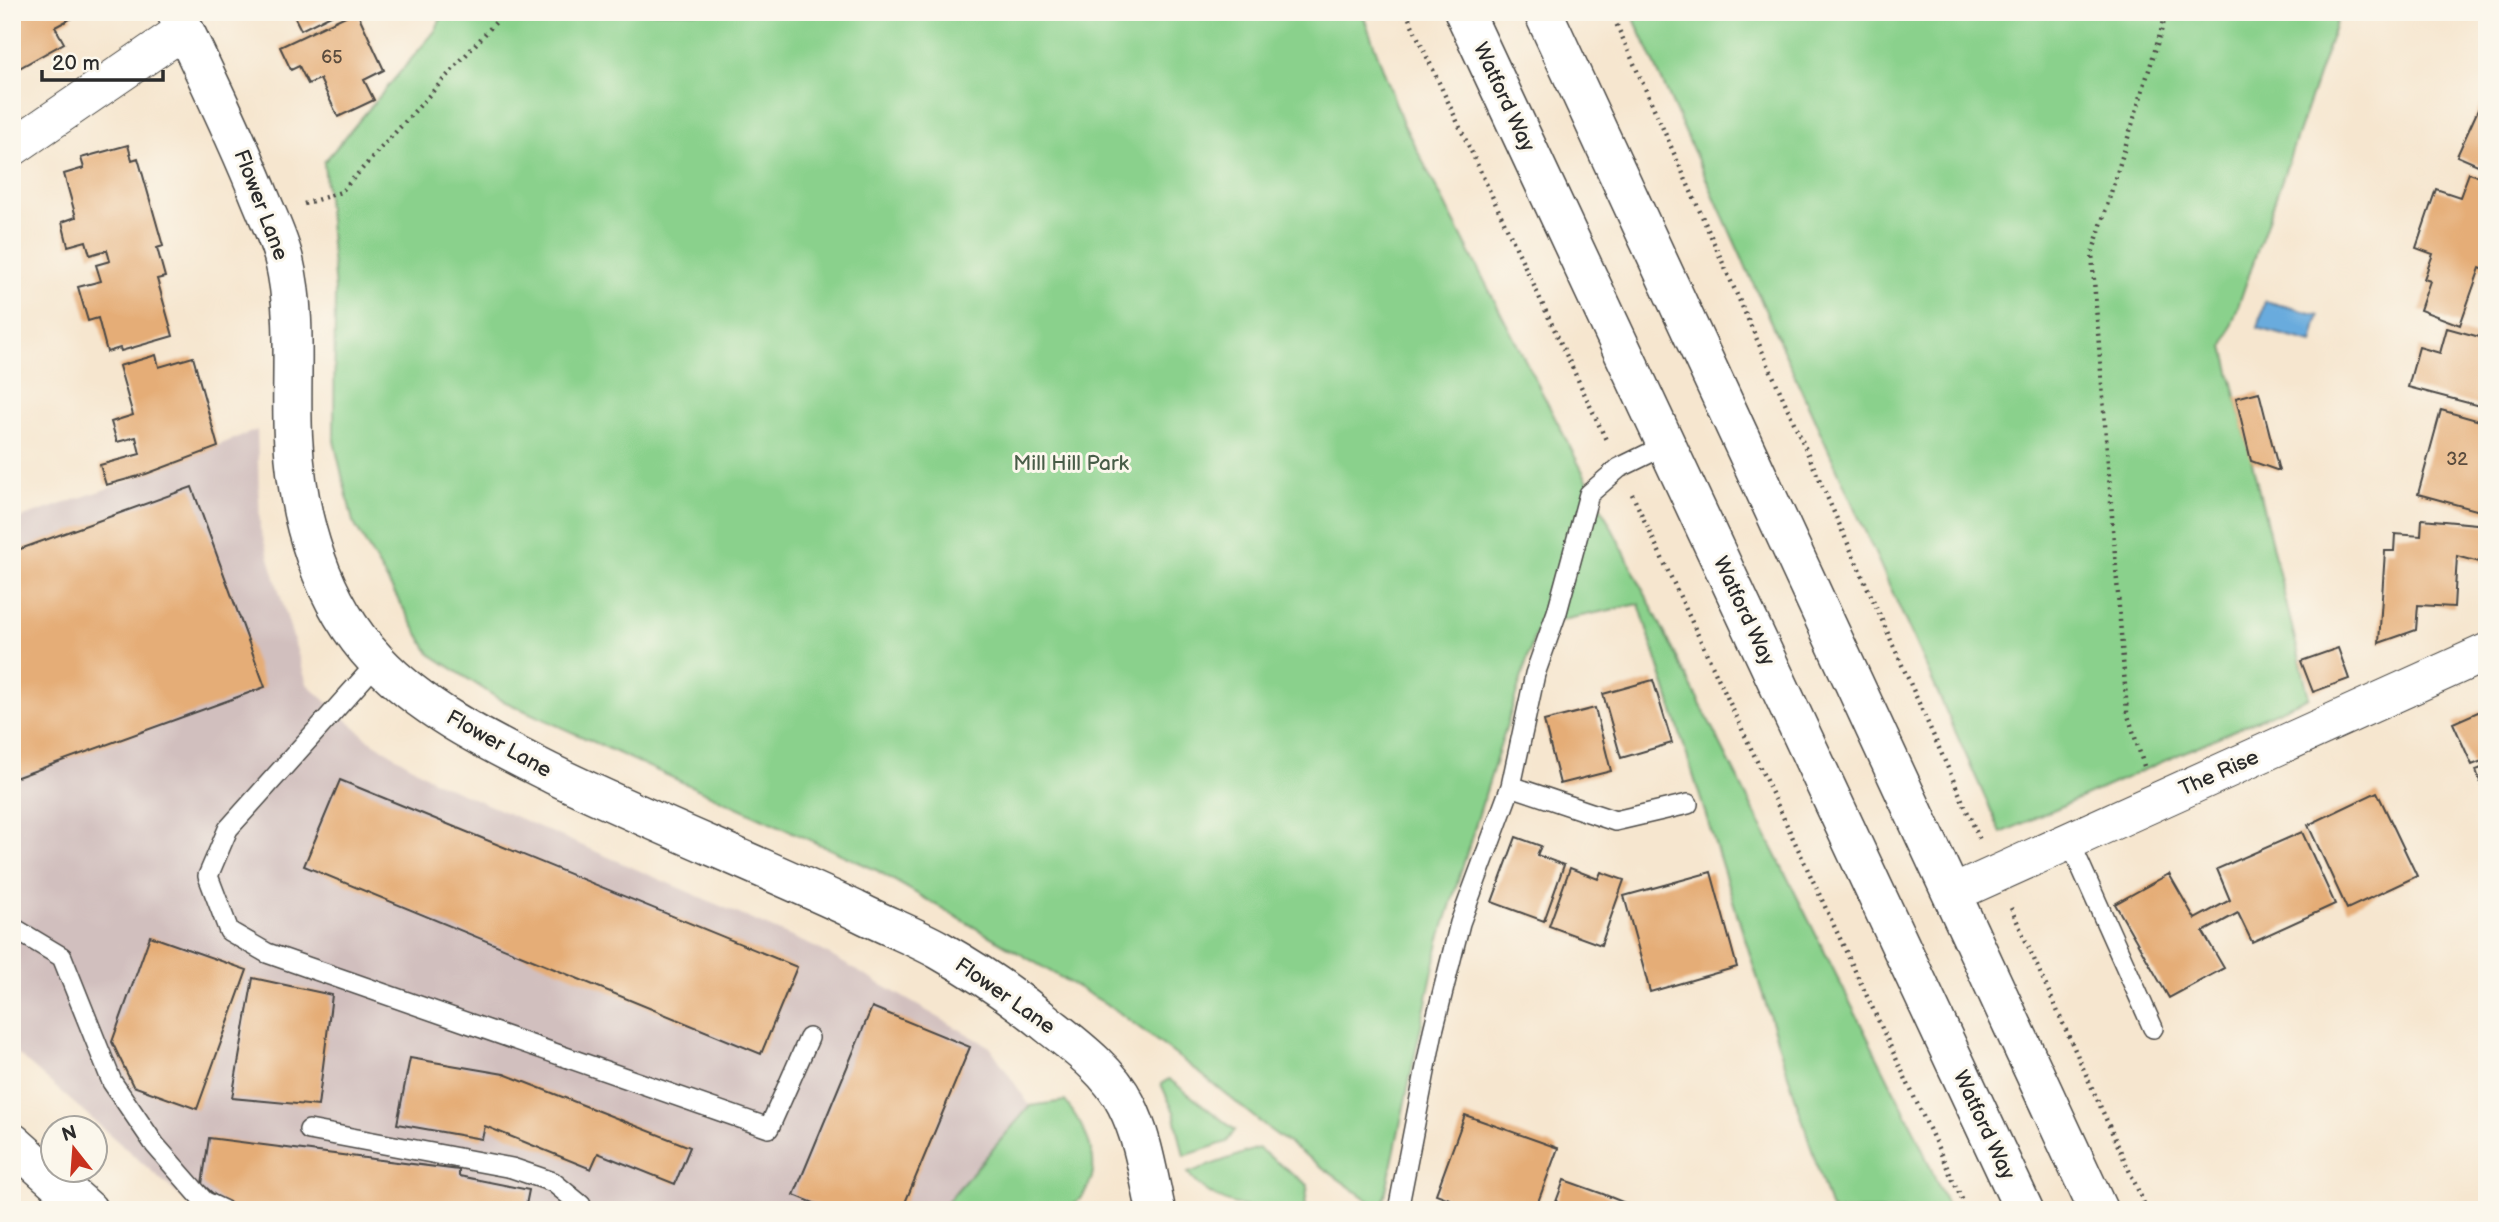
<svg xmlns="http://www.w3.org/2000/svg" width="2499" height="1222" font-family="'Balsamiq Sans',sans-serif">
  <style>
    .industrial { fill: #d1bfbe }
    .green { fill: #8ad18c; stroke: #5a7e5c; stroke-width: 2 }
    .water { fill: #69abdd; stroke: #4a6b84; stroke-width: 2 }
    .building { fill: #e5ad77 }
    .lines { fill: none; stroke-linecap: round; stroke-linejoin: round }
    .service-casing { stroke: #494744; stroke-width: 22 }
    .minor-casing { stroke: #494744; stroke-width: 39 }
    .tertiary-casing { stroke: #494744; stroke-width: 41 }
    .trunk-casing { stroke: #494744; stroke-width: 41 }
    .motorway-casing { stroke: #494744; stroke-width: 41 }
    .path { stroke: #494744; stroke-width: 4.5; stroke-dasharray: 2 5; stroke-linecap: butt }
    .service { stroke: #fff; stroke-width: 19 }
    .minor { stroke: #fff; stroke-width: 37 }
    .tertiary { stroke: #fff; stroke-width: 38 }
    .trunk { stroke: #fff; stroke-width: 38 }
    .motorway { stroke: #fff; stroke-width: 38 }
    .labels { text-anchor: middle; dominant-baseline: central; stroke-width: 6; stroke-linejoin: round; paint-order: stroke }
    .number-label { font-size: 18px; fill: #5a4c3e }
    .street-label { font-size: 21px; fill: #2b2b2b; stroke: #fbf7ec }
    .park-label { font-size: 21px; fill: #485d48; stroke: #fbf7ec }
  </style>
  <rect width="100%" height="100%" fill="#fbf7ec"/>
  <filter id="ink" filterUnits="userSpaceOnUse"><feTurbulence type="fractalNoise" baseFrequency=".0143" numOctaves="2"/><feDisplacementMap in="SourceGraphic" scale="14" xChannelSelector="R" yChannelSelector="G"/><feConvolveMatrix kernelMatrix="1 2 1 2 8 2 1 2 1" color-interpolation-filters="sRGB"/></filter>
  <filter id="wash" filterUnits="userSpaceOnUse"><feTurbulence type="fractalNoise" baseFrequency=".00686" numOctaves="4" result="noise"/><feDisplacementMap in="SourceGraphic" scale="28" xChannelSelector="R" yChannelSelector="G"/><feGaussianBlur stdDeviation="1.57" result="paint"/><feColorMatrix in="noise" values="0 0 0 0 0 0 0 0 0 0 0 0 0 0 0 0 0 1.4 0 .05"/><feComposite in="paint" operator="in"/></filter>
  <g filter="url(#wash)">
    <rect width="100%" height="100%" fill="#f6e6cf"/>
    <path class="industrial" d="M257,430L260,528L307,684L368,739L436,782L819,949L990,1047L1030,1106L940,1210H196L12,1049V521L109,488Z"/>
    <path class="green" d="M444,12H1362L1403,123L1618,540L1914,1130L1949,1210H1831L1639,604L1538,625L1439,942L1382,1210L1270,1130L1201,1074L1113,1008L876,870L499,699L430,654L353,522L334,441L335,291L324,162L435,31Z
      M1631,12H2340L2224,347L2309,697L2001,833Z
      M1169,1079L1235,1130L1227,1142L1184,1156L1174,1112L1161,1084Z
      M1065,1101C1091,1135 1112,1179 1067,1210H940L1030,1106Z
      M1258,1148L1308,1185L1304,1210C1261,1210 1216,1210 1188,1173Z"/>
    <path class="water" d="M2265,301L2319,315L2312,343L2258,328Z"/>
    <g id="blocks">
      <path class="building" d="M18,12H69L72,18L55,27L64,43L12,72V16Z
        M292,12H337L301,30Z
        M354,12H357L384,70L364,80L374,100L338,117L320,79L308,84L299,66L291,70L280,47Z
        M2487,90V169L2457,156Z
        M128,145L132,160L138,158L163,246L157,248L165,277L157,279L173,336L121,351L120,348L107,352L98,318L88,321L78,287L101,281L96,265L110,261L107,250L90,255L86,241L68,246L62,222L76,217L64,174L84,168L81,158Z
        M2469,173L2487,179V271L2480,268L2460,325L2420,310L2430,281L2424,279L2433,254L2416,248L2436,189L2460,197Z
        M2447,328L2487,339V408L2408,387L2419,347L2440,353Z
        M156,355L159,367L193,357L218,447L146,474L106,485L100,465L140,454L136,437L117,442L111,422L133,415L119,366Z
        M2259,392L2279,471L2251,461L2236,398Z
        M2441,410L2487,423V513L2418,494Z
        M192,487L265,687L12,779V552Z
        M2422,519L2487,525V564L2457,556L2454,607L2418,605L2416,630L2379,643L2385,551H2394L2395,534L2421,536Z
        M2338,648L2349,679L2313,692L2301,661Z
        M1653,680L1672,743L1621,758L1603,694Z
        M1595,708L1611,771L1560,784L1544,721Z
        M2487,708V759L2472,765L2453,723Z
        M2487,766V798H2486L2476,770Z
        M340,780L797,967L761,1054L304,866Z
        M2377,792L2417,876L2347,909L2308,825Z
        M2302,832L2335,904L2252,942L2238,913L2203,932L2224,968L2169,998L2115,904L2169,874L2195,919L2230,900L2217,869Z
        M1516,837L1541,846L1537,855L1564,865L1544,921L1492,902Z
        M1570,868L1598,879L1601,872L1624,880L1601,945L1549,926Z
        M1711,872L1737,967L1650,992L1624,896Z
        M150,936L247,970L197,1109L133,1086L112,1042Z
        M253,978L332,995L318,1106L232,1098Z
        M872,1007L970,1047L902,1210H831L794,1195Z
        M410,1058L504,1074L690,1147L675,1184L598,1153L591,1169L485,1126L482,1139L397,1124Z
        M1465,1115L1558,1148L1535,1210H1479L1436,1194Z
        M209,1138L459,1170V1176L529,1190L525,1210L231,1209L202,1184Z
        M1564,1180L1603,1194L1642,1210H1553Z"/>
    </g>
  </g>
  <g filter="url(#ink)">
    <use href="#blocks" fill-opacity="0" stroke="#494744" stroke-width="2"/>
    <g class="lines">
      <defs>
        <path id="service" d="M1666,445L1619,468L1589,494L1557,612L1535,674L1511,786L1615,821L1688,804
          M378,662L228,829L208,876L229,931L267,953L769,1128L809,1038
          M2069,840L2153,1028
          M12,927L62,957L112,1082L155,1145L204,1201L223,1210
          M309,1130L512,1168L553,1182L581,1205L583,1210
          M1398,1210L1433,1031L1460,923L1511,786"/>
        <path id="minor" d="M12,148L184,30
          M1952,894L2487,652"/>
        <path id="tertiary" d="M176,12C205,74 235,134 260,197C268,217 279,239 284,260C298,318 290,378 293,437C297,518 321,602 377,661C425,712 493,744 554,775C653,823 755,863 855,910C882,924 912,935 939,950C978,972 1016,998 1050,1026C1078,1048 1110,1072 1126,1104C1143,1137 1148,1174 1156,1210"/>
        <path id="trunk" d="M1464,12L2024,1210
          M1543,12L2098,1210"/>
        <path id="motorway" d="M12,1142L88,1210"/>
      </defs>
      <use href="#service" class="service-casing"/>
      <use href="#minor" class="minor-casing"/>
      <use href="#tertiary" class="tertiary-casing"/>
      <use href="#trunk" class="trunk-casing"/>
      <use href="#motorway" class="motorway-casing"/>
      <path class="path" d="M1406,12L1607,442
        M1611,12L1980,840
        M304,204L341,192L505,12
        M1632,494L1967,1210
        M2144,766L2127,712L2092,254L2166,15L2165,12
        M2011,908L2147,1210"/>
      <use href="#service" class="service"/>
      <use href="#minor" class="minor"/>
      <use href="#tertiary" class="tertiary"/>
      <use href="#trunk" class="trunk"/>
      <use href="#motorway" class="motorway"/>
    </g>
  </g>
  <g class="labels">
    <g class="number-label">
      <text x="332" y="57">65</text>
      <text x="2457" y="459">32</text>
    </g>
    <g class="street-label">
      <text transform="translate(1504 97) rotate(65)">Watford Way</text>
      <text transform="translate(261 205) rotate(69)">Flower Lane</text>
      <text transform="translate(1744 611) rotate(65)">Watford Way</text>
      <text transform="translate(499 744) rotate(29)">Flower Lane</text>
      <text transform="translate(2219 773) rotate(-24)">The Rise</text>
      <text transform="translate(1005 996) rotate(35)">Flower Lane</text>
      <text transform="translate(1984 1125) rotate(65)">Watford Way</text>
    </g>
    <g class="park-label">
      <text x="1071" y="463">Mill Hill Park</text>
    </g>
  </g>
  <rect width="2499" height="1222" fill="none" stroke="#fbf7ec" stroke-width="42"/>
  <g transform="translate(74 1149) rotate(343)"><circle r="33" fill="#fbf7ec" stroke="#a8a59f" stroke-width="2"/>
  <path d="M0-5L12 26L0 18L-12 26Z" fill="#c8321e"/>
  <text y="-10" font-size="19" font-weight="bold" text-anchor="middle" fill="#2b2b2b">N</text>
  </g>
  <path d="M42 70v10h121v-10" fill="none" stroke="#2b2b2b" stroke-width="3.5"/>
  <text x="52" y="70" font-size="21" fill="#2b2b2b" stroke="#fbf7ec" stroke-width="5" paint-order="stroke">20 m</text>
</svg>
